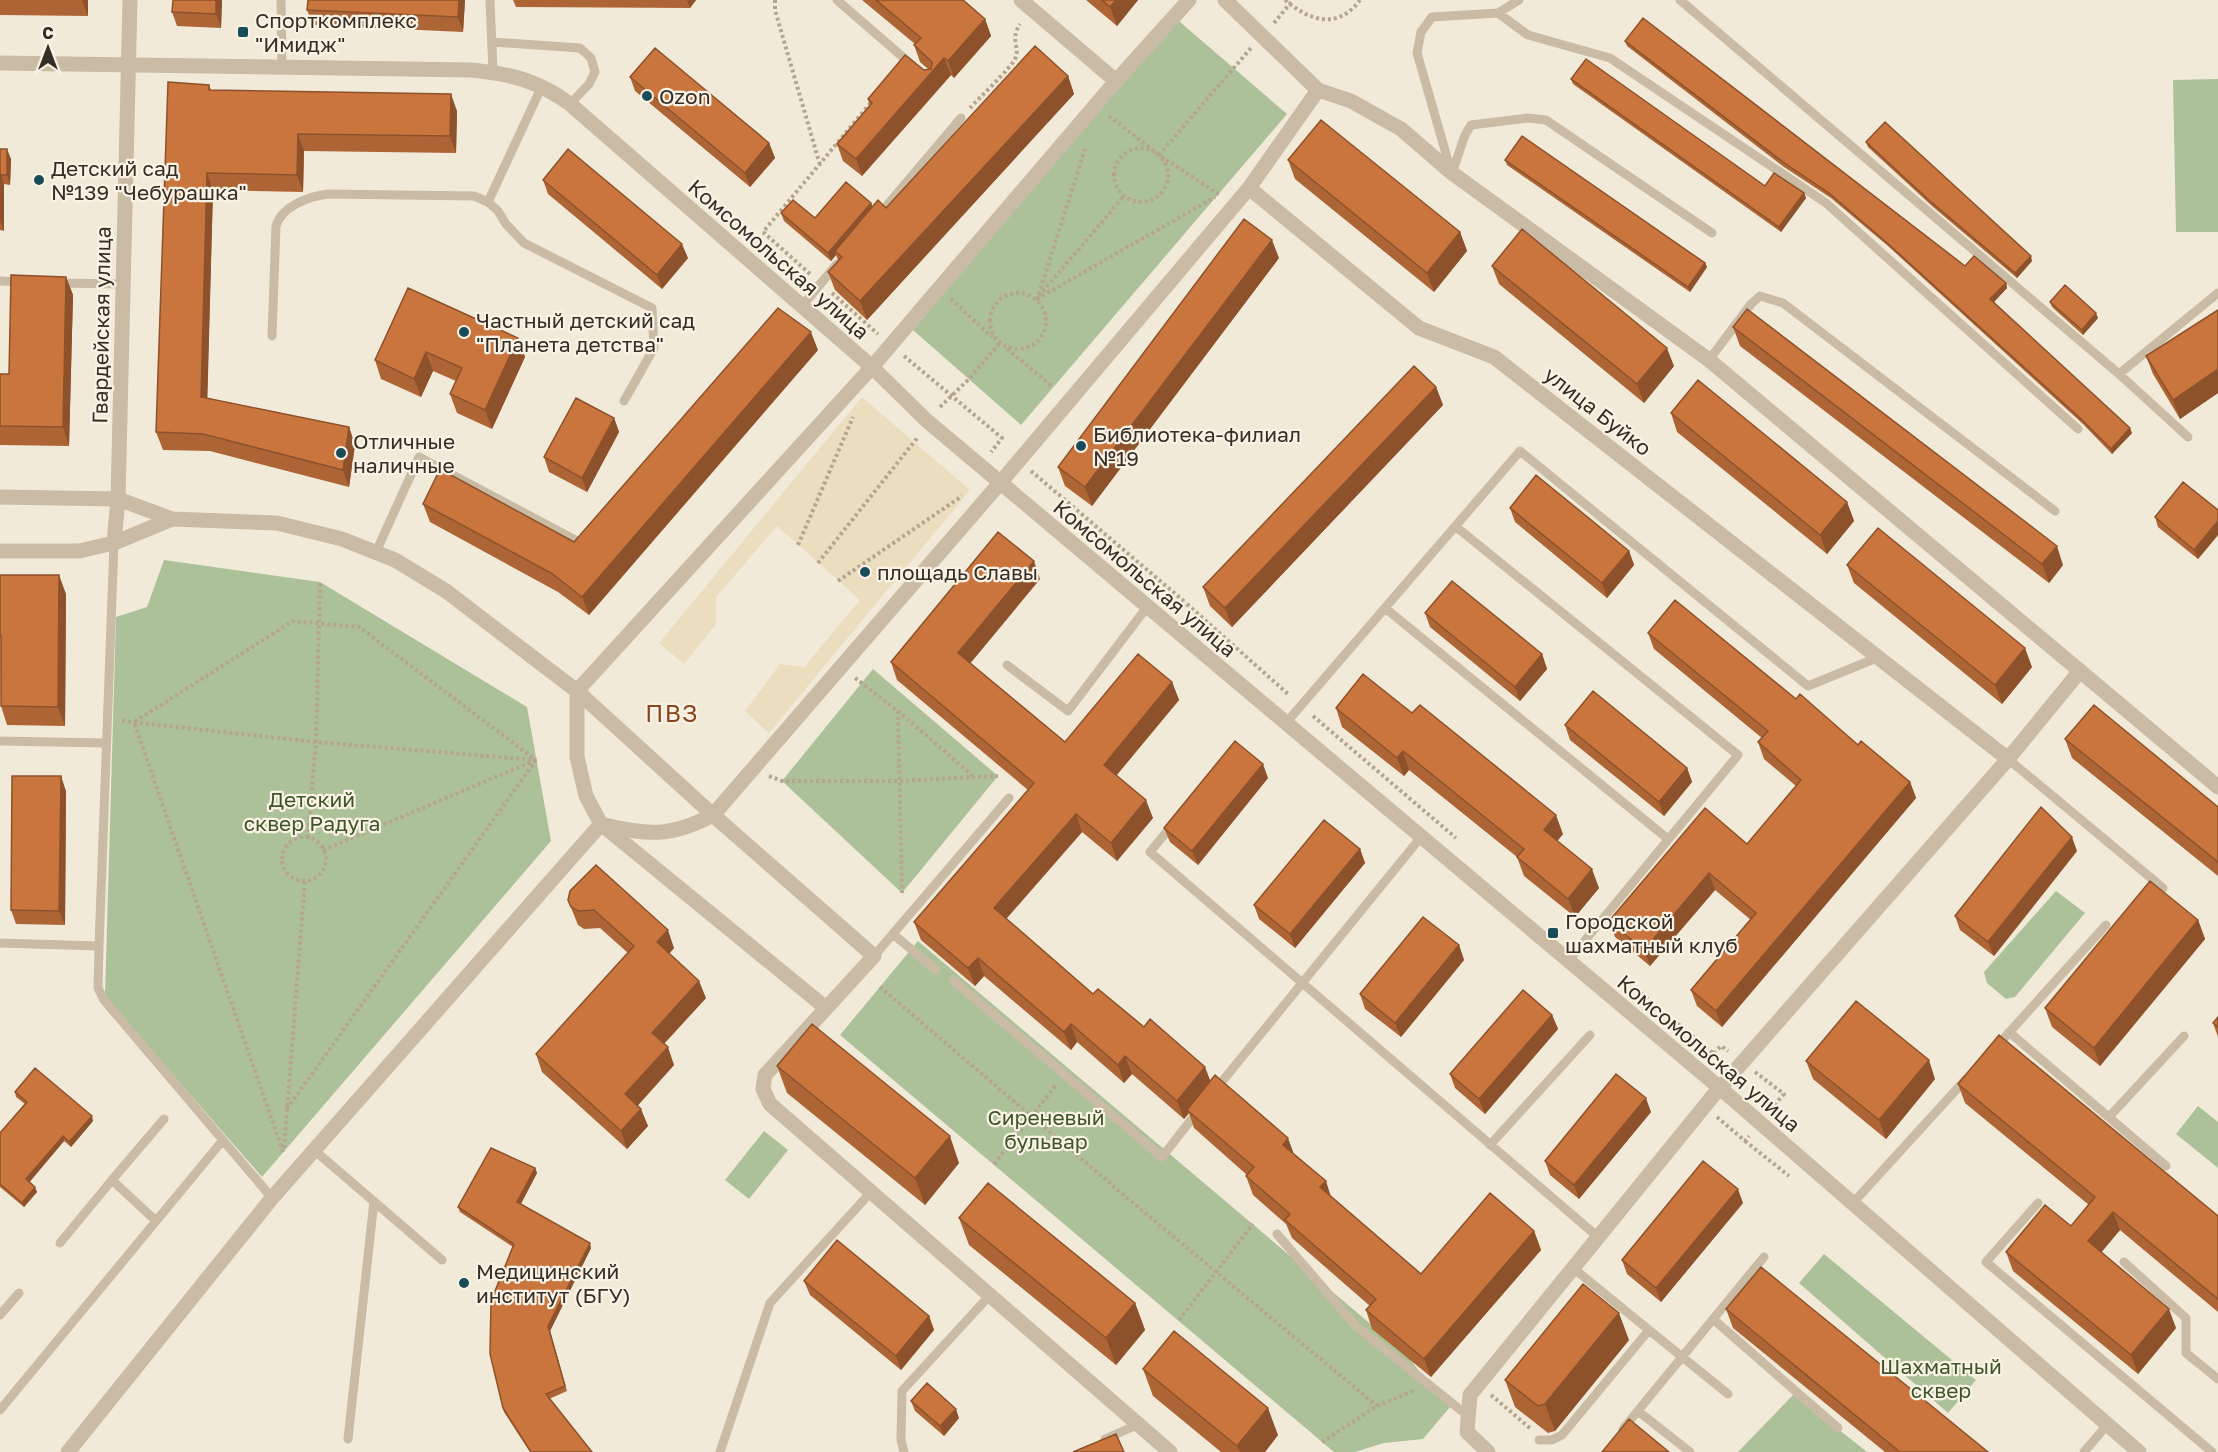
<svg xmlns="http://www.w3.org/2000/svg" width="2218" height="1452" font-family="'Golos Text',sans-serif">
  <style>
    .green { fill: #adc198 }
    .plaza { fill: #ebdebf }
    .lines { fill: none; stroke-linecap: round; stroke-linejoin: round }
    .path { stroke: #b6a58e; stroke-width: 4; stroke-dasharray: 3 3; stroke-linecap: butt }
    .service { stroke: #cabba4; stroke-width: 9 }
    .minor { stroke: #cabba4; stroke-width: 15 }
    .tertiary { stroke: #cabba4; stroke-width: 15 }
    .wall { fill: #ae6535 }
    .shaded-wall { fill: #8d522b }
    .building { fill: #ca753e; stroke: #8d522b; stroke-width: 1.5 }
    .poi-dot { fill: #1a4b58; stroke: #faf3e5; stroke-width: 2 }
    .labels { text-anchor: middle; dominant-baseline: central; stroke-width: 4.5; stroke-linejoin: round; paint-order: stroke }
    .poi-label { font-size: 21px; fill: #352d26; stroke: #faf3e5; text-anchor: start }
    .street-label { font-size: 21px; fill: #352d26; stroke: #faf3e5 }
    .park-label { font-size: 21px; fill: #3e5529; stroke: #faf3e5 }
    .quarter-label { font-size: 24px; letter-spacing: 1.5px; fill: #87451c; stroke: #faf3e5 }
  </style>
  <rect width="100%" height="100%" fill="#f2ead8"/>
  <path class="green" d="M1173,16L1287,114L1021,425L913,330Z
    M2218,79V232H2176L2173,80Z
    M164,560L320,582L527,707L551,841L262,1177L105,997L116,617L147,607Z
    M873,669L998,776L902,893L782,781Z
    M2056,891L2085,913L2015,997L2006,999L1987,983L1984,972Z
    M918,941L1406,1354L1429,1384L1450,1407L1423,1439L1384,1443L1355,1452H1334L840,1035Z
    M2198,1106L2218,1122V1168L2176,1134Z
    M764,1131L788,1150L749,1199L725,1180Z
    M1824,1254L1976,1380L1948,1413L1799,1283Z
    M1794,1394L1867,1452H1738Z"/>
  <path class="plaza" d="M862,397L970,490L769,733L745,711L780,664L804,667L860,600L777,526L716,597V624L684,664L659,643Z"/>
  <g class="lines">
    <path class="path" d="M775,0V10L820,165
      M1285,0C1309,20 1337,31 1360,0
      M1274,23L1293,0
      M970,108C979,98 1010,69 1015,59C1021,46 1009,42 1020,24
      M1109,116L1159,155L1220,195
      M1114 175a27 27 0 1 1 54 0a27 27 0 1 1-54 0Z
      M1159,155L1251,48
      M810,274L763,232L873,100
      M990 321a28 28 0 1 1 56 0a28 28 0 1 1-56 0Z
      M832,293L878,334
      M1039,296L1124,196
      M951,299L992,337
      M1037,299L1215,197
      M1037,300L1085,149
      M1007,349L1053,387
      M904,356L1002,438L991,452
      M940,407L969,379L1000,343
      M1031,471L1186,603
      M798,545L853,417
      M818,563L918,437
      M838,581L962,496
      M1179,611L1186,603L1289,695
      M855,678L898,711L902,893
      M898,711L974,777
      M1313,716L1456,838
      M122,721L316,742L536,760
      M769,776L782,781H899L998,776
      M282 859a22 22 0 1 1 44 0a22 22 0 1 1-44 0Z
      M308,838L316,742L320,582
      M323,850L536,760
      M880,987L1126,1197L1377,1406
      M1641,993L1714,1054
      M1710,1058L1721,1046L1728,1051
      M1755,1072L1784,1094L1771,1109
      M287,1109L536,760
      M1717,1117L1745,1141L1749,1136
      M1745,1141L1789,1176
      M284,1148L305,880
      M283,1152L134,722L293,621L359,627L536,760
      M994,1164L1056,1085
      M1179,1320L1253,1224
      M1491,1395L1531,1429
      M1322,1442L1377,1406L1413,1391"/>
    <path class="service" d="M281,0L282,67
      M490,0L493,72
      M837,0L912,65
      M1680,0L2119,374L2188,437
      M1498,13L1519,0
      M492,42L580,48L591,58L595,72L589,84L570,104
      M1451,171L1417,53L1421,32L1432,17L1498,13L1528,35L1610,58L1826,203L2078,429
      M1452,173L1465,135L1471,125L1528,118L1546,120L1712,233
      M488,202L542,86
      M879,215L961,118
      M0,281L22,282
      M57,283L123,284
      M802,306L837,264
      M272,336L276,226C282,206 309,196 329,194L474,196L488,202L498,211L506,224L524,243L652,308L654,348L624,401
      M1709,360L1751,304L1760,296L1783,303L2055,511
      M2119,374L2218,293
      M1455,526L1738,755L1568,961
      M376,552L419,457L579,542
      M1385,608L1668,839
      M1007,665L1068,711L1147,607
      M1286,723L1520,451L1808,686L1879,657
      M0,741L106,743
      M2008,759L2163,888
      M1173,824L1150,852L1598,1237
      M893,934L936,970
      M0,943L99,946L114,543
      M99,946L98,988L104,1000L272,1198
      M874,956L1009,798
      M954,981L1162,1157L1198,1111
      M2009,1032L2166,1166
      M1996,1047L2106,925
      M1216,1089L1421,837
      M2109,1117L2184,1036
      M1490,1145L1590,1035
      M314,1150L442,1260
      M2038,1203L1986,1262L2212,1452
      M1852,1204L1966,1079
      M156,1221L112,1180L164,1119
      M1277,1234L1356,1326L1468,1416
      M60,1243L112,1180
      M2124,1262L2186,1318V1353L2218,1379
      M0,1315L19,1293
      M1713,1319L1838,1428
      M1649,1330L1728,1394
      M0,1410L223,1140
      M1638,1411L1690,1452
      M1623,1429L1764,1257
      M348,1439L374,1201
      M1105,1439L1139,1424
      M1539,1440H1552L1562,1435L1649,1330L1573,1268
      M720,1452L770,1303L871,1192
      M904,1452L901,1440L902,1391L990,1295
      M2084,1452L2107,1425"/>
    <path class="minor" d="M1021,0L1116,81L1189,0
      M1225,0L1318,90L1351,101L1401,129L1452,173L1709,360L2080,671
      M1318,90L1249,188L1419,328L1494,357L2008,759
      M872,367L1116,81
      M1000,483L1249,188
      M114,543L118,499L130,0
      M713,815L874,956L765,1075L763,1089L770,1104L1170,1452
      M601,824L826,1008"/>
    <path class="tertiary" d="M0,63L471,70C511,74 537,80 570,104L872,367L926,420L1720,1088L2139,1452
      M872,367L577,691V757L586,796L601,824C648,835 669,838 713,815L1000,483
      M0,497L118,499L172,519L277,523L342,539L395,560L446,591L577,691L713,815
      M0,551H79L114,543L172,519
      M68,1452L272,1198L601,824
      M1488,1452L1467,1432L1470,1395L1712,1097L2008,759L2080,671L2218,787"/>
  </g>
  <path class="wall" d="M0,0H88V16L0,15Z
    M173,0H222L221,28L177,26L172,12Z
    M308,0H465L463,32L313,25L307,10Z
    M513,0H696L690,8L516,7Z
    M862,0H963L985,19L991,36L954,78L951,75L862,176L843,161L837,144L870,105L868,99L924,70L928,69L920,62L914,45L915,44Z
    M1086,0H1138L1117,26Z
    M1625,41L1965,266L2006,283L2007,288L1994,302L2132,433L2112,454L2083,424L1888,246L1831,198L1784,167L1627,46Z
    M1068,76L1074,94L867,320L835,290L828,272L838,260L836,255L831,261L784,221L781,213L815,218L871,203L872,206L886,208Z
    M630,77L769,143L775,158L750,187L635,91Z
    M1571,79L1765,186L1804,193L1806,198L1781,232L1573,84Z
    M209,85L211,90L457,111L456,153L304,151L303,192L213,190L207,398L349,427L355,445L349,487L210,451L163,450L156,432Z
    M1866,142L2032,261L2017,278L1932,206L1868,147Z
    M0,149L11,159L10,185L4,184V231L0,230Z
    M1288,160L1460,232L1467,251L1434,292L1295,179Z
    M1505,160L1705,263L1707,267L1690,292L1507,165Z
    M543,180L688,258L662,289L548,194Z
    M1279,258L1092,506L1065,486L1058,467Z
    M1492,266L1674,366L1644,403L1499,284Z
    M66,277L73,295L69,446L0,445V374H9Z
    M2050,302L2098,318L2083,335L2052,307Z
    M2218,310V393L2180,419L2153,374L2146,356Z
    M1733,327L2063,565L2049,583L1740,346Z
    M518,338L525,357L492,429L457,413L450,394L456,381L433,371L421,397L381,379L375,360Z
    M818,350L589,615L558,592L430,522L423,504L574,542Z
    M1436,387L1443,405L1232,627L1210,606L1203,587Z
    M1671,413L1847,502L1854,521L1827,554L1677,432Z
    M614,418L619,432L587,492L549,472L544,457Z
    M1510,508L1629,551L1634,565L1607,598L1515,522Z
    M2218,510V535L2198,559L2158,527L2155,517Z
    M1847,565L2032,667L2002,704L1854,583Z
    M0,575L66,594L65,726L7,725L1,706Z
    M1040,579L970,663L1065,742L1172,682L1179,700L1116,776L1153,818L1117,861L1082,832L1006,919L1093,994L1144,1027L1210,1081L1294,1154L1331,1196L1421,1274L1534,1231L1541,1250L1431,1377L1372,1329L1366,1310L1370,1306L1292,1238L1286,1224L1253,1195L1246,1176L1247,1175L1194,1128L1189,1113L1184,1119L1132,1074L1124,1083L1077,1042L1071,1050L984,976L975,986L921,940L914,922L1028,790L897,680L891,662Z
    M1425,613L1542,654L1547,669L1520,701L1430,627Z
    M1648,633L1796,699L1910,782L1916,798L1722,1027L1697,1006L1691,990L1751,920L1715,890L1650,966L1615,937L1609,921L1747,844L1796,786L1764,759L1758,742L1762,738L1654,649Z
    M1336,708L1563,834L1557,841L1599,888L1575,917L1524,876L1517,857L1409,770L1404,776L1342,727Z
    M1565,725L1687,768L1692,782L1664,816L1570,740Z
    M2065,739L2218,807V876L2072,758Z
    M1268,778L1198,865L1170,842L1164,828Z
    M66,791L65,925L16,924L11,910Z
    M1360,849L1365,863L1295,948L1259,919L1254,905Z
    M2077,851L1994,956L1960,930L1955,916Z
    M570,891L674,948L669,954L706,998L664,1044L674,1065L638,1105L648,1126L627,1149L542,1072L536,1054L628,953L600,928L584,929L578,925L568,900Z
    M2198,920L2205,939L2100,1066L2052,1027L2045,1008Z
    M1459,945L1464,960L1401,1037L1365,1009L1360,994Z
    M1552,1015L1558,1029L1485,1114L1455,1088L1450,1074Z
    M2218,1017V1037L2213,1023Z
    M1806,1061L1935,1079L1886,1139L1813,1079Z
    M777,1066L959,1163L925,1205L787,1093Z
    M1958,1084L2218,1216V1312L2120,1230L2101,1252L2176,1328L2138,1374L2013,1271L2006,1252L2071,1226L2089,1205L1965,1103Z
    M15,1092L93,1121L71,1147L64,1141L29,1182L37,1192L24,1207L0,1187V1133L25,1104L16,1097Z
    M1651,1112L1579,1199L1550,1175L1545,1161Z
    M535,1168L537,1173L521,1204L591,1248L550,1331L567,1391L549,1399L592,1452H530L504,1412L503,1408L513,1247L460,1212L458,1207Z
    M1743,1203L1661,1302L1627,1274L1622,1260Z
    M959,1218L1135,1303L1145,1330L1116,1365L969,1245Z
    M804,1281L929,1316L934,1330L901,1370L810,1295Z
    M1726,1309L1988,1452H1885L1733,1328Z
    M1629,1340L1555,1431L1548,1433L1515,1407L1505,1380Z
    M1143,1369L1278,1435L1265,1452H1221L1153,1396Z
    M911,1401L959,1418L944,1436L915,1411Z"/>
  <path class="shaded-wall" d="M82,0H88V16Z
    M216,0H222L221,28L216,14Z
    M459,0H465L463,32L458,17Z
    M687,0H696L690,8Z
    M1116,0H1138L1117,26L1110,7Z
    M985,19L991,36L954,78L948,61Z
    M944,58L951,75L862,176L856,159Z
    M1068,76L1074,94L867,320L860,301Z
    M451,94L457,111L456,153L450,136Z
    M298,134L304,151L303,192L297,175Z
    M769,143L775,158L750,187L745,173Z
    M7,149L11,159L10,185L7,175Z
    M207,173L213,190L207,414L201,397Z
    M1,175L4,184V231L0,221Z
    M1804,193L1806,198L1781,232L1779,227Z
    M871,203L874,210L835,251L836,255L831,261L828,253Z
    M1460,232L1467,251L1434,292L1427,273Z
    M1272,240L1279,258L1092,506L1085,487Z
    M682,244L688,258L662,289L657,275Z
    M2031,256L2032,261L2017,278L2015,273Z
    M1705,263L1707,267L1690,292L1688,287Z
    M66,277L73,295L69,446L63,427Z
    M2006,283L2007,288L1992,304L1990,299Z
    M2096,313L2098,318L2083,335L2082,330Z
    M811,332L818,350L589,615L582,597Z
    M518,338L525,357L492,429L485,410Z
    M1667,348L1674,366L1644,403L1637,384Z
    M426,352L433,371L421,397L414,379Z
    M2218,369V393L2180,419L2173,400Z
    M1436,387L1443,405L1232,627L1225,608Z
    M614,418L619,432L587,492L582,478Z
    M349,427L355,445L349,487L343,470Z
    M2130,428L2132,433L2112,454L2111,449Z
    M1847,502L1854,521L1827,554L1820,535Z
    M2218,521V535L2198,559L2194,550Z
    M2057,546L2063,565L2049,583L2042,564Z
    M1629,551L1634,565L1607,598L1602,583Z
    M1034,561L1040,579L964,671L958,653Z
    M59,575L66,594L65,726L58,707Z
    M2025,648L2032,667L2002,704L1995,685Z
    M1542,654L1547,669L1520,701L1515,687Z
    M1172,682L1179,700L1110,783L1104,765Z
    M1403,751L1409,770L1404,776L1397,758Z
    M1263,764L1268,778L1198,865L1192,851Z
    M1687,768L1692,782L1664,816L1659,802Z
    M61,776L66,791L65,925L59,911Z
    M1910,782L1916,798L1722,1027L1716,1011Z
    M1146,800L1153,818L1117,861L1111,843Z
    M1076,814L1082,832L1000,926L994,908Z
    M1556,815L1563,834L1551,849L1544,830Z
    M2072,837L2077,851L1994,956L1988,942Z
    M1360,849L1365,863L1295,948L1290,934Z
    M1592,869L1599,888L1575,917L1568,899Z
    M1709,873L1715,890L1650,966L1644,950Z
    M2198,920L2205,939L2100,1066L2094,1048Z
    M668,930L674,948L663,960L657,942Z
    M1459,945L1464,960L1401,1037L1395,1023Z
    M978,958L984,976L975,986L968,968Z
    M699,981L706,998L658,1050L652,1033Z
    M1552,1015L1558,1029L1485,1114L1479,1099Z
    M1071,1024L1077,1042L1071,1050L1064,1032Z
    M668,1047L674,1065L632,1112L625,1094Z
    M1125,1056L1132,1074L1124,1083L1118,1065Z
    M1929,1060L1935,1079L1886,1139L1879,1120Z
    M1205,1067L1212,1085L1187,1110L1189,1113L1184,1119L1177,1101Z
    M1646,1098L1651,1112L1579,1199L1574,1185Z
    M641,1109L648,1126L627,1149L621,1131Z
    M92,1116L93,1121L71,1147L69,1142Z
    M63,1136L64,1141L28,1184L26,1179Z
    M950,1136L959,1163L925,1205L915,1178Z
    M1288,1138L1295,1157L1283,1145Z
    M535,1168L537,1173L519,1207L517,1202Z
    M1326,1181L1332,1200L1320,1187Z
    M35,1187L37,1192L24,1207L22,1203Z
    M1738,1189L1743,1203L1661,1302L1656,1288Z
    M2113,1212L2120,1230L2095,1260L2088,1241Z
    M1534,1231L1541,1250L1431,1377L1424,1359Z
    M590,1243L591,1248L550,1331L567,1391L548,1326Z
    M1135,1303L1145,1330L1116,1365L1106,1338Z
    M2169,1309L2176,1328L2138,1374L2131,1355Z
    M1619,1313L1629,1340L1555,1431L1545,1404Z
    M929,1316L934,1330L901,1370L896,1356Z
    M1268,1408L1278,1435L1265,1452H1240L1237,1446Z
    M956,1409L959,1418L944,1436L940,1426Z"/>
  <path class="building" d="M173,0H216V14L172,12Z
    M308,0H459L458,17L307,10Z
    M876,0H963L985,19L948,61L944,58L856,159L837,144L872,103L868,99L905,55L924,70L931,69L932,62L914,45L921,38Z
    M1102,0H1116L1110,7Z
    M1643,18L1965,266L1974,256L2006,283L1990,299L2130,428L2111,449L2081,419L1886,242L1829,193L1783,162L1625,41Z
    M1035,46L1068,76L860,301L828,272L842,257L835,251L878,200L886,208Z
    M655,48L769,143L745,173L630,77Z
    M1586,59L1765,186L1774,173L1804,193L1779,227L1571,79Z
    M168,82L209,85V90L451,94L450,136L298,134L297,175L207,173L201,397L349,427L343,470L203,434L156,432Z
    M1321,120L1460,232L1427,273L1288,160Z
    M1885,122L2031,256L2015,273L1930,201L1866,142Z
    M1522,136L1705,263L1688,287L1505,160Z
    M0,149H7V175H1L0,221Z
    M568,149L682,244L657,275L543,180Z
    M846,182L871,203L828,253L781,213L793,200L815,218Z
    M1244,219L1272,240L1085,487L1058,467Z
    M1522,229L1667,348L1637,384L1492,266Z
    M11,275L66,277L63,427L0,426V374H9Z
    M2065,285L2096,313L2082,330L2050,302Z
    M408,288L518,338L485,410L450,394L462,368L426,352L414,379L375,360Z
    M778,308L811,332L582,597L551,573L423,504L440,469L574,542Z
    M1747,309L2057,546L2042,564L1733,327Z
    M2218,310V369L2173,400L2146,356Z
    M1414,366L1436,387L1225,608L1203,587Z
    M1698,380L1847,502L1820,535L1671,413Z
    M576,398L614,418L582,478L544,457Z
    M1536,475L1629,551L1602,583L1510,508Z
    M2183,482L2218,510V521L2194,550L2155,517Z
    M1878,528L2025,648L1995,685L1847,565Z
    M998,532L1034,561L958,653L1065,742L1138,654L1172,682L1104,765L1146,800L1111,843L1076,814L994,908L1093,994L1098,989L1144,1027L1150,1019L1205,1067L1177,1101L1125,1056L1118,1065L1071,1024L1064,1032L978,958L968,968L914,922L1034,783L891,662Z
    M0,575H59L58,707L1,706V636H0Z
    M1452,581L1542,654L1515,687L1425,613Z
    M1675,600L1796,699L1800,694L1858,745L1861,741L1910,782L1716,1011L1691,990L1756,913L1709,873L1644,950L1609,921L1705,808L1747,844L1801,780L1758,742L1768,731L1648,633Z
    M1363,674L1412,713L1420,705L1556,815L1544,830L1592,869L1568,899L1517,857L1524,849L1403,751L1397,758L1336,708Z
    M1593,691L1687,768L1659,802L1565,725Z
    M2094,705L2218,807V862L2065,739Z
    M1235,741L1263,764L1192,851L1164,828Z
    M12,776H61L59,911L11,910Z
    M2041,807L2072,837L1988,942L1955,916Z
    M1324,820L1360,849L1290,934L1254,905Z
    M596,865L668,930L657,942L699,981L652,1033L668,1047L625,1094L641,1109L621,1131L536,1054L634,946L594,910L578,911L571,907L568,900L570,891Z
    M2150,881L2198,920L2094,1048L2045,1008Z
    M1423,917L1459,945L1395,1023L1360,994Z
    M1523,990L1552,1015L1479,1099L1450,1074Z
    M1856,1001L1929,1060L1879,1120L1806,1061Z
    M2218,1017V1027L2213,1023Z
    M812,1024L950,1136L915,1178L777,1066Z
    M1999,1035L2218,1216V1299L2113,1212L2088,1241L2169,1309L2131,1355L2006,1252L2045,1205L2071,1226L2095,1197L1958,1084Z
    M35,1068L92,1116L69,1142L63,1136L26,1179L35,1187L22,1203L0,1184V1133L27,1102L15,1092Z
    M1616,1074L1646,1098L1574,1185L1545,1161Z
    M1215,1075L1288,1138L1283,1145L1326,1181L1320,1187L1421,1274L1490,1193L1534,1231L1424,1359L1366,1310L1376,1299L1285,1220L1290,1214L1246,1176L1254,1167L1187,1110Z
    M491,1148L535,1168L517,1202L590,1243L548,1326L565,1386L546,1394L592,1452H531L503,1408L490,1354L491,1301L514,1244L458,1207Z
    M1703,1161L1738,1189L1656,1288L1622,1260Z
    M988,1183L1135,1303L1106,1338L959,1218Z
    M837,1240L929,1316L896,1356L804,1281Z
    M1761,1267L1988,1452H1900L1726,1309Z
    M1583,1284L1619,1313L1545,1404L1538,1406L1505,1380Z
    M1174,1331L1268,1408L1237,1446L1143,1369Z
    M927,1383L956,1409L940,1426L911,1401Z
    M1629,1419L1669,1452H1602Z
    M1116,1434L1124,1452H1073Z"/>
  <g class="poi-dot">
    <rect x="237" y="26" width="12" height="12" rx="3"/>
    <circle cx="647" cy="96" r="6"/>
    <circle cx="39" cy="180" r="6"/>
    <circle cx="464" cy="332" r="6"/>
    <circle cx="1081" cy="446" r="6"/>
    <circle cx="341" cy="453" r="6"/>
    <circle cx="865" cy="572" r="6"/>
    <rect x="1547" y="927" width="12" height="12" rx="3"/>
    <circle cx="464" cy="1283" r="6"/>
  </g>
  <g class="labels">
    <g class="poi-label">
      <text x="255" y="20">Спорткомплекс<tspan x="255" dy="24">"Имидж"</tspan></text>
      <text x="659" y="96">Ozon</text>
      <text x="51" y="168">Детский сад<tspan x="51" dy="24">№139 "Чебурашка"</tspan></text>
      <text x="476" y="320">Частный детский сад<tspan x="476" dy="24">"Планета детства"</tspan></text>
      <text x="1093" y="434">Библиотека-филиал<tspan x="1093" dy="24">№19</tspan></text>
      <text x="353" y="441">Отличные<tspan x="353" dy="24">наличные</tspan></text>
      <text x="877" y="572">площадь Славы</text>
      <text x="1565" y="921">Городской<tspan x="1565" dy="24">шахматный клуб</tspan></text>
      <text x="476" y="1271">Медицинский<tspan x="476" dy="24">институт (БГУ)</tspan></text>
    </g>
    <g class="street-label">
      <text transform="translate(779 259) rotate(41)">Комсомольская улица</text>
      <text transform="translate(101 325) rotate(-89)">Гвардейская улица</text>
      <text transform="translate(1598 411) rotate(38)">улица Буйко</text>
      <text transform="translate(1145 578) rotate(40)">Комсомольская улица</text>
      <text transform="translate(1709 1053) rotate(40)">Комсомольская улица</text>
    </g>
    <g class="park-label">
      <text x="312" y="799">Детский<tspan x="312" dy="24">сквер Радуга</tspan></text>
      <text x="1046" y="1117">Сиреневый<tspan x="1046" dy="24">бульвар</tspan></text>
      <text x="1941" y="1366">Шахматный<tspan x="1941" dy="24">сквер</tspan></text>
    </g>
    <g class="quarter-label">
      <text x="672" y="712">ПВЗ</text>
    </g>
  </g>
  <g transform="translate(48 48)" stroke="#faf3e5" stroke-width="4.5" paint-order="stroke">
  <path d="M0-4.5L10 22L0 15L-10 22Z" fill="#352d26"/>
  <text y="-9" font-size="16" font-weight="bold" text-anchor="middle" fill="#352d26">С</text>
  </g>
</svg>
